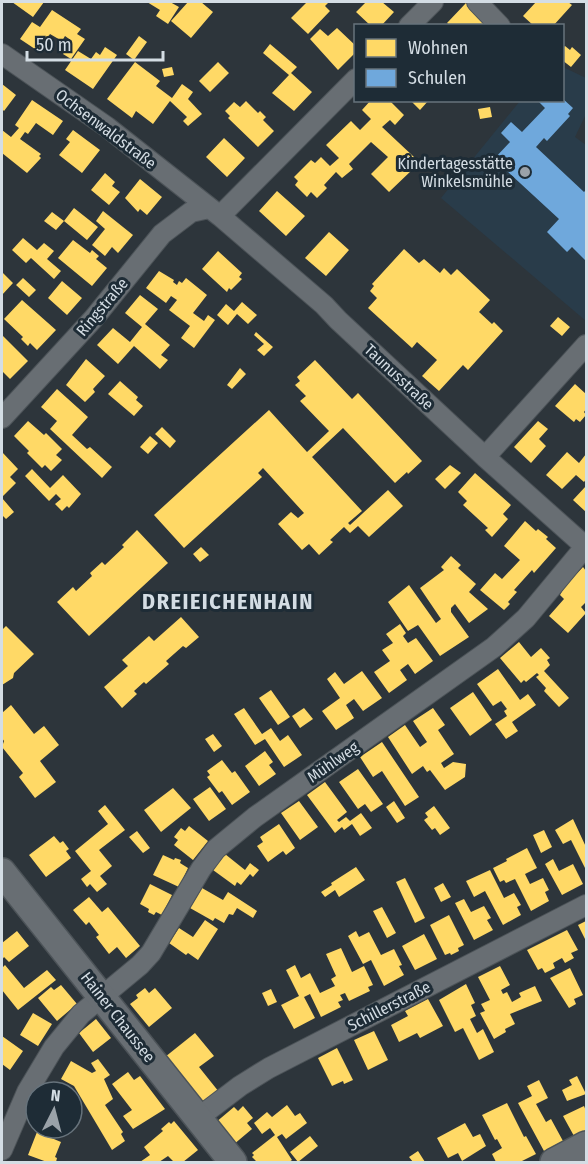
<svg xmlns="http://www.w3.org/2000/svg" width="588" height="1164" font-family="'Fira Sans Condensed',sans-serif">
  <style>
    .built { fill: #293c4a }
    .homes { fill: #ffd966 }
    .schools { fill: #6fa8dc }
    .lines { fill: none; stroke-linecap: round; stroke-linejoin: round }
    .street-casing { stroke: #4c5358; stroke-width: 22 }
    .secondary-casing { stroke: #4c5358; stroke-width: 30 }
    .street { stroke: #686e73; stroke-width: 20 }
    .secondary { stroke: #686e73; stroke-width: 27 }
    .poi-dot { fill: #9aa2a9; stroke: #1e2c36; stroke-width: 2 }
    .labels { text-anchor: middle; dominant-baseline: central; stroke-width: 6; stroke-linejoin: round; paint-order: stroke }
    .street-label { font-size: 16px; fill: #d4dde4; stroke: #1e2c36 }
    .poi-label { font-size: 16px; fill: #d4dde4; stroke: #1e2c36; text-anchor: end }
    .district-label { font-size: 22px; font-weight: bold; letter-spacing: 1.5px; fill: #d4dde4; stroke: #1e2c36 }
  </style>
  <rect width="100%" height="100%" fill="#2d353b"/>
  <path class="built" d="M563,67L586,78V114L575,137L586,145V321L441,198L520,101L562,100Z"/>
  <path class="homes" d="M12,2H44L33,17Z
    M147,2H170L179,7L168,24L156,16L160,10Z
    M188,2H201L213,12L191,38L171,21Z
    M307,2H329L325,6L330,11L308,34L291,18Z
    M366,2H382L394,12L381,26H371L356,12Z
    M536,2H568L572,5L553,26H534L523,16Z
    M466,3L487,24L486,26H450L447,23Z
    M52,10L81,29L77,34L85,39L71,59L63,54L72,41L65,36L62,41L50,34L38,51L20,39L32,22L40,27Z
    M337,28L356,46V52L338,70L310,39L320,29L328,36Z
    M139,36L147,42L134,60L126,54Z
    M270,44L297,67L291,73L312,92L294,111L272,93L289,75L263,53Z
    M565,46L570,50L572,47L581,55L571,67L562,60V48Z
    M105,47L117,55L93,89L65,70L78,51L91,59L96,52L100,55Z
    M135,62L160,81L156,86L172,98L182,84L193,92L188,99L202,114L188,126L183,121L187,117L170,101L153,124L136,111L132,118L107,99Z
    M218,62L229,73L210,92L199,81Z
    M172,67L174,75L164,77L162,69Z
    M2,84L16,95L4,111L2,109Z
    M32,100L63,121L53,135L36,123L28,134L25,132L20,139L41,154L39,156L41,158L27,173L2,153V130L11,137L19,128L15,125Z
    M371,100H389L404,115L395,125L390,120L382,127L414,157L407,164L412,170L389,192L371,174L388,157L371,142L349,164L353,169L342,178L336,172L324,185L327,188L317,198L311,192L307,197L295,185L298,181L294,177L311,160L315,163L321,157L330,166L339,158L326,145L351,121L360,130L371,119L362,110Z
    M410,100H429L420,110Z
    M246,101L258,113L260,111L266,117L263,120L274,131L258,147L228,118L230,116L225,111L234,102L240,107Z
    M490,107L492,117L480,119L478,109Z
    M73,130L100,150L82,173L59,155L70,142L66,139Z
    M224,138L245,158L227,177L206,157Z
    M105,173L115,182L112,186L120,192L109,205L91,190Z
    M140,179L162,197L147,215L140,209L138,212L125,198Z
    M277,191L305,216L286,236L259,211Z
    M74,208L98,227L87,240L64,221Z
    M103,211L133,235L118,253L112,247L105,256L92,245L105,229L96,221Z
    M52,212L64,221L56,230L44,221Z
    M329,232L349,250L326,276L305,258Z
    M23,238L37,250L44,243L54,251L47,259L61,271L54,279L31,258L26,263L12,250Z
    M73,240L90,253L92,250L99,256L96,259L107,268L92,286L58,258Z
    M404,249L419,263L424,259L440,273L444,268L451,275L457,269L490,300L479,312L492,324L494,322L503,331L468,370L463,365L439,391L422,376L437,360L417,342L412,348L368,308L377,298L370,291L374,286L372,284Z
    M218,251L242,273L239,277L242,279L231,290L229,288L227,292L202,269Z
    M159,271L174,280L173,282L177,285L179,281L182,283L186,278L207,295L193,313L204,321L208,315L215,320L194,348L181,338L190,326L169,310L177,300L171,296L166,303L146,288Z
    M2,272L13,283L2,295Z
    M23,278L36,290L29,297L16,285Z
    M62,281L82,298L67,315L48,298Z
    M140,295L158,309L145,324L170,345L161,355L168,360L160,369L134,346L118,364L97,345L113,328L130,342L142,327L125,313Z
    M22,300L56,330L37,350L30,343L28,346L21,339L23,337L4,319Z
    M242,302L257,315L248,324L237,314L228,325L217,315L226,304L234,311Z
    M558,317L570,327L562,336L550,326Z
    M256,332L273,347L264,356L257,350L264,344L254,335Z
    M2,335L28,361L10,379L2,371Z
    M86,359L105,376L93,389L95,392L85,402L66,385Z
    M315,360L352,399L358,393L422,461L408,474L407,472L395,483L343,428L312,457L362,511L348,523L350,525L388,490L403,506L369,537L358,526L350,533L344,527L330,540L333,542L319,555L309,544L302,550L278,524L291,512L298,518L304,513L263,468L258,473L262,477L184,548L154,515L269,410L307,452L329,431L300,401L306,396L295,385L300,381L297,377Z
    M240,368L246,374L232,389L227,385Z
    M120,381L138,397L136,400L143,406L134,416L108,394Z
    M575,384L586,394V409L584,412L586,415L580,422L576,419L574,422L555,406Z
    M57,389L88,417L72,435L87,449L90,447L112,467L102,478L50,429L57,421L41,407Z
    M28,421L44,435L46,433L62,449L56,455L62,460L51,471L45,465L42,468L27,453L29,451L14,436Z
    M538,421L548,429L539,439L546,446L531,463L514,447Z
    M162,427L176,441L170,448L155,434Z
    M150,436L158,443L148,454L140,447Z
    M2,452L18,469L10,477L16,483L2,497Z
    M567,452L579,463L586,454V479L584,482L576,475L562,489L546,475Z
    M450,465L461,473L445,489L435,479Z
    M32,469L50,488L63,475L81,494L69,508L67,506L62,511L55,504L61,499L56,494L49,501L25,476Z
    M475,473L511,505L503,514L508,519L492,537L485,530L488,528L463,505L467,501L458,492Z
    M586,486V512L573,500Z
    M2,498L14,512L6,519L2,515Z
    M525,521L536,531L538,529L548,537L546,539L556,548L534,573L532,570L514,590L517,592L508,602L510,604L504,610L480,590L495,573L502,579L520,560L504,546Z
    M137,530L168,563L89,636L57,602L73,587L76,591L92,576L90,573L102,562L105,565L124,547L122,545Z
    M201,547L209,555L200,562L193,554Z
    M451,556L461,565L458,568L476,584L469,592L488,609L469,623L455,604L451,608V612L469,637L440,656L418,625L408,631L388,602L409,585L436,623L441,619L420,588L444,570L441,567Z
    M583,567L586,571V602L581,607L586,613L568,633L549,616L564,599L560,595L565,586Z
    M181,617L199,637L186,648L183,646L166,661L169,664L146,684L144,682L134,691L137,694L122,708L104,687L128,666L122,660L149,636L154,641Z
    M400,624L406,633L403,636L408,643L416,638L433,661L415,674L408,664L400,670L407,680L389,693L374,672L390,661L382,650L393,643L386,634Z
    M6,626L34,654L14,673L13,678L2,685V630Z
    M519,642L531,657L541,648L550,658L547,660L550,665L544,671L569,698L559,707L544,691L546,688L536,677L539,675L537,673L526,682L524,680L521,683L500,658Z
    M498,669L520,700L528,694L536,705L512,722L518,731L506,739L495,724L507,716L504,711L507,709L501,701L493,706L477,684Z
    M362,671L382,698L363,711L354,699L346,705L354,718L336,730L322,711L340,698L327,679L335,672L344,684Z
    M271,690L290,717L278,725L259,698Z
    M473,692L492,720L470,736L450,708Z
    M11,705L34,734L44,726L59,745L40,761L56,782L35,798L19,777L23,773L2,747L4,741L2,738V713Z
    M244,708L262,734L271,728L280,741L288,735L302,755L284,767L265,739L255,745L234,714Z
    M304,708L313,719L300,728L292,716Z
    M433,708L445,725L438,730L454,754L441,763L444,768L453,762L466,764L465,777L445,790L430,770L427,772L423,766L412,774L388,737L405,725L420,747L427,742L413,721Z
    M213,734L222,746L214,752L205,739Z
    M382,742L419,797L405,806L382,771L373,777L360,757Z
    M265,751L273,762L269,765L276,774L259,786L245,766Z
    M222,760L232,773L235,771L250,792L232,805L222,791L219,793L207,777L210,775L207,771Z
    M358,769L383,804L371,812L365,804L358,809L339,782Z
    M325,782L347,812L337,820L339,822L346,817L350,821L361,813L372,828L360,836L352,824L344,830L342,827L335,833L307,795Z
    M210,787L226,809L209,821L193,799Z
    M173,788L191,808L161,832L144,810Z
    M299,801L318,827L300,840L281,813Z
    M394,801L405,818L397,823L386,807Z
    M105,805L125,830L99,850L112,866L100,876L107,884L97,892L90,884L87,887L81,879L91,871L75,851L108,824L98,811Z
    M434,806L450,828L440,835L435,828L432,830L424,820L428,817L425,813Z
    M573,819L586,847V870L571,840L563,844L555,830Z
    M279,824L295,848L286,855L283,851L268,862L257,846L263,842L260,837Z
    M189,826L208,841L193,860L174,845L178,840L174,837L181,828L185,831Z
    M544,830L552,847L541,853L533,835Z
    M137,831L150,848L143,853L129,837Z
    M54,836L60,843L63,841L69,849L66,851L71,858L46,877L29,855Z
    M527,848L537,868L525,874L530,884L543,878L549,890L545,892L549,901L531,911L515,879L506,883L504,880L500,882L493,868L507,861L506,859Z
    M225,854L245,870L250,863L259,870L253,877L250,874L241,885L237,882L235,886L213,870Z
    M163,855L174,860L175,858L181,860L180,863L188,868L179,887L153,875Z
    M553,859L559,871L573,864L583,884L562,895L545,864Z
    M356,867L365,880L339,897L335,890L325,897L321,892L332,885L331,883Z
    M490,870L504,898L514,893L521,905L517,907L521,915L503,925L485,891L474,897L466,881Z
    M405,878L425,918L415,923L396,882Z
    M443,883L451,897L441,902L434,888Z
    M150,884L172,895L162,915L156,912L154,915L148,912L149,909L140,904Z
    M202,888L223,900L228,892L257,911L253,918L237,908L233,915L229,914L224,923L215,918L213,921L190,908Z
    M89,897L102,912L108,907L140,946L126,958L117,947L109,954L96,937L99,935L89,922L86,925L73,910Z
    M464,899L471,912L484,906L491,918L487,920L493,930L474,940L455,903Z
    M382,907L396,933L387,938L373,911Z
    M449,915L464,945L458,948L459,951L451,955L450,953L445,955L430,925Z
    M205,920L218,929L198,960L188,953L186,955L169,943L179,928L193,937Z
    M586,921V941L578,925Z
    M567,930L578,950L571,953L574,958L565,963L562,958L553,963L555,968L545,973L542,968L538,970L527,950Z
    M17,931L29,946L9,962L4,957L2,960V943Z
    M356,931L359,937L369,932L381,955L394,949L402,965L399,966L404,975L384,986L371,960L363,964L348,936Z
    M424,934L437,959L415,970L402,946Z
    M341,948L352,972L364,966L373,985L368,987L370,991L349,1001L345,993L340,995L343,1000L338,1002L341,1007L321,1017L310,994L304,997L315,1018L294,1029L281,1005L299,996L286,970L295,965L301,978L310,973L320,993L335,986L331,979L336,976L326,954Z
    M5,965L24,988L47,970L56,980L18,1010L2,990V968Z
    M500,966L510,985L501,990L503,994L507,992L512,1002L521,997L519,993L535,986L542,1001L510,1014L515,1024L505,1029L506,1032L494,1039L480,1013L485,1011L481,1004L490,1000L478,977Z
    M570,968L583,995L574,999L576,1004L569,1008L550,978Z
    M466,984L475,1003L471,1005L476,1016L470,1019L477,1033L483,1029L494,1052L479,1060L463,1028L455,1032L439,1000Z
    M61,985L77,1004L57,1021L38,998L51,987L54,990Z
    M145,988L149,993L155,988L172,1008L149,1027L130,1004L138,998L136,995Z
    M271,989L277,1002L268,1006L262,993Z
    M428,999L443,1026L420,1038L417,1033L399,1042L391,1025L408,1016L405,1011Z
    M33,1013L52,1024L38,1046L20,1035Z
    M96,1019L111,1038L93,1052L79,1033Z
    M374,1031L388,1060L368,1070L354,1040Z
    M195,1033L214,1056L199,1067L219,1092L202,1104L165,1057Z
    M2,1036L23,1051L10,1070L2,1064Z
    M337,1048L353,1080L344,1084L343,1081L332,1086L318,1058Z
    M98,1059L110,1075L104,1079L113,1099L105,1105L123,1132L121,1134L125,1141L112,1150L74,1086L61,1079L71,1061L92,1073L96,1071L91,1063Z
    M128,1072L134,1080L140,1076L165,1109L133,1129L123,1116L132,1110L112,1084Z
    M577,1076L586,1094L567,1101L562,1090L572,1085L569,1080Z
    M539,1080L548,1098L536,1104L546,1122L551,1119L563,1141L544,1151L518,1103L532,1096L527,1086Z
    M507,1103L524,1137L526,1136L536,1154L520,1162H496L492,1154L502,1148L497,1139L495,1140L482,1115Z
    M287,1105L295,1116L300,1113L307,1123L286,1139L282,1134L277,1137L292,1160L289,1162H257L252,1157L254,1155L252,1153L275,1135L270,1128L262,1134L254,1123L267,1112L272,1117Z
    M243,1106L253,1118L247,1123L252,1129L233,1145L215,1123L234,1107L238,1111Z
    M584,1106L586,1111V1130L574,1136L563,1116Z
    M174,1121L198,1150L183,1162H174L168,1156L159,1162H140L150,1155L144,1147L163,1131L161,1129L169,1122L171,1124Z
    M465,1123L473,1137L480,1134L486,1146L462,1161L458,1153L448,1158L437,1138Z
    M37,1132L61,1142L55,1157L57,1158L56,1162H47L28,1155Z
    M310,1136L318,1146L298,1162L290,1152Z
    M418,1151L425,1162H413L409,1157Z"/>
  <path class="schools" d="M562,98L573,108L568,114L570,116L547,141L544,138L536,147L584,192L586,190V261L572,247L567,252L547,232L559,219L494,159L510,142L501,133L511,122L522,132L545,108L539,102L541,100H562Z"/>
  <g class="lines">
    <defs>
      <path id="street" d="M477,2L500,26
        M409,26L433,2
        M2,54L107,127L220,216L324,305L338,320L485,457L586,547
        M220,216L356,79
        M2,418L94,318L162,234L191,212L209,208
        M485,457L586,345
        M198,1118L240,1086L269,1068L586,905
        M2,1150L27,1092L54,1047L81,1014L140,965L151,953L201,869L216,849L255,817L494,647L526,618L585,547"/>
      <path id="secondary" d="M2,872L233,1162
        M554,1162L586,1145"/>
    </defs>
    <use href="#street" class="street-casing"/>
    <use href="#secondary" class="secondary-casing"/>
    <use href="#street" class="street"/>
    <use href="#secondary" class="secondary"/>
  </g>
  <circle class="poi-dot" cx="525" cy="172" r="6"/>
  <g class="labels">
    <g class="street-label">
      <text transform="translate(106 129) rotate(37)">Ochsenwaldstraße</text>
      <text transform="translate(102 307) rotate(-50)">Ringstraße</text>
      <text transform="translate(399 377) rotate(43)">Taunusstraße</text>
      <text transform="translate(333 762) rotate(-35)">Mühlweg</text>
      <text transform="translate(389 1006) rotate(-27)">Schillerstraße</text>
      <text transform="translate(118 1017) rotate(52)">Hainer Chaussee</text>
    </g>
    <g class="poi-label">
      <text x="513" y="163">Kindertagesstätte<tspan x="513" dy="18">Winkelsmühle</tspan></text>
    </g>
    <g class="district-label">
      <text x="228" y="601">DREIEICHENHAIN</text>
    </g>
  </g>
  <rect width="588" height="1164" fill="none" stroke="#d4dde4" stroke-width="6"/>
  <rect x="354" y="24" width="210" height="78" fill="#1e2c36" stroke="#67737c" stroke-width="1.5"/>
  <rect x="366" y="39" width="30" height="18" fill="#ffd966" stroke="#67737c" stroke-width="1.5"/>
  <text x="408" y="54" font-size="18" fill="#d4dde4">Wohnen</text>
  <rect x="366" y="69" width="30" height="18" fill="#6fa8dc" stroke="#67737c" stroke-width="1.5"/>
  <text x="408" y="84" font-size="18" fill="#d4dde4">Schulen</text>
  <g transform="translate(54 1110) rotate(6)"><circle r="28" fill="#1e2c36" stroke="#67737c" stroke-width="1.5"/>
  <path d="M0-4.5L10 22L0 15L-10 22Z" fill="#9aa2a9"/>
  <text y="-9" font-size="16" font-weight="bold" text-anchor="middle" fill="#d4dde4">N</text>
  </g>
  <path d="M27 51v9h136v-9" fill="none" stroke="#d4dde4" stroke-width="3"/>
  <text x="36" y="51" font-size="18" fill="#d4dde4" stroke="#1e2c36" stroke-width="4.5" paint-order="stroke">50 m</text>
</svg>
